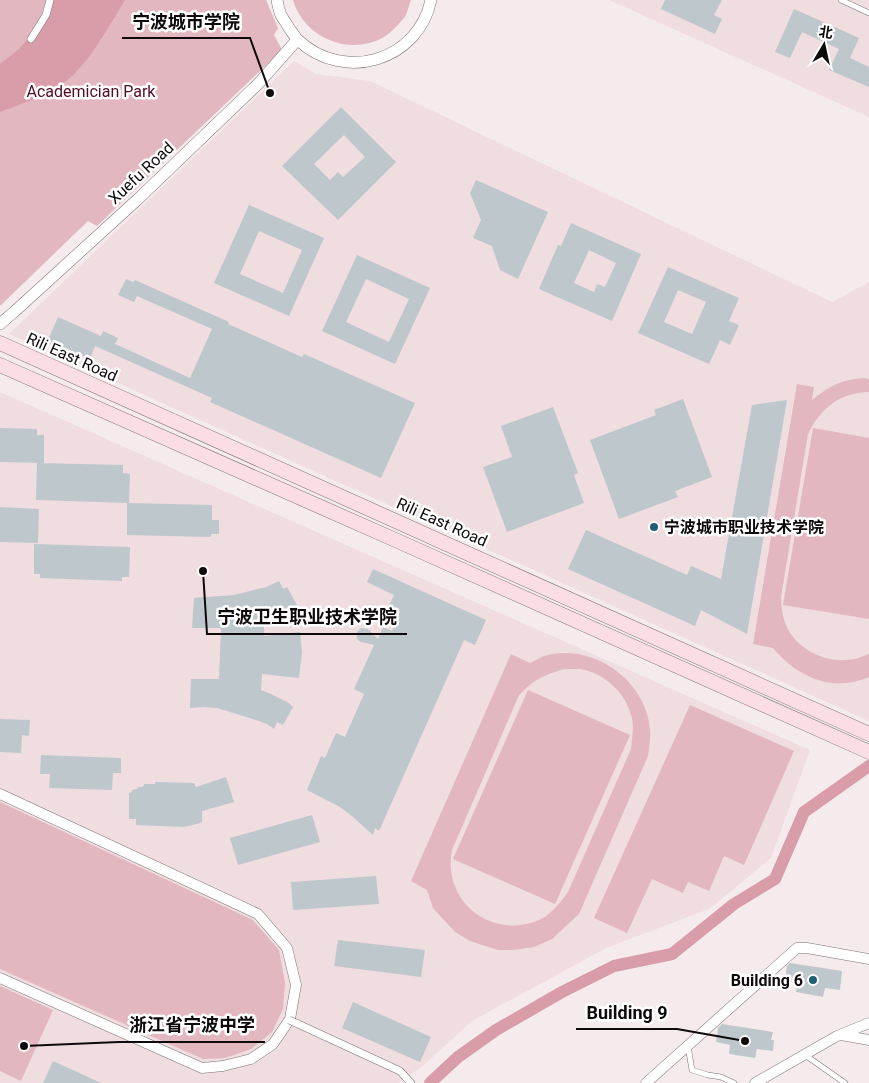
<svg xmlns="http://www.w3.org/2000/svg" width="869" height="1083" font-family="Roboto,'Noto Sans SC',sans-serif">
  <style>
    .built { fill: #efdde0 }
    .green { fill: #e2b7bf; fill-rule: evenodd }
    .water { fill: #d99ca9 }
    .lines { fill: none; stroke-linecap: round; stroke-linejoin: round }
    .canal { stroke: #d99ca9; stroke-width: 12 }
    .building { fill: #bec7cb; fill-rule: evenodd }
    .service-casing { stroke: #7b7274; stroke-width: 6 }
    .pedestrian-casing { stroke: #7b7274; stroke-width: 8 }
    .minor-casing { stroke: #7b7274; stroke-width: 11 }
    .tertiary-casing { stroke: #7b7274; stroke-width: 12 }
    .secondary-casing { stroke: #7b7274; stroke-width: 15 }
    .service { stroke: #fff; stroke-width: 5 }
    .pedestrian { stroke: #fff; stroke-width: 7 }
    .minor { stroke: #fff; stroke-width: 10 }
    .tertiary { stroke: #fff; stroke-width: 11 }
    .secondary { stroke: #fbdde4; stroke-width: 14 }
    .pedestrian-bridge-casing { stroke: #7b7274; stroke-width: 8; stroke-linecap: butt }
    .pedestrian-bridge { stroke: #fff; stroke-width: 7 }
    .poi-dot { fill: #205f75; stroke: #fff; stroke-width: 2 }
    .labels { text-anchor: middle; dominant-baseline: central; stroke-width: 5; stroke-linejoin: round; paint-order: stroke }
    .park-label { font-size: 16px; fill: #530b25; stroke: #fff }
    .street-label { font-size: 16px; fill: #0e0a0b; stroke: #fff }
    .poi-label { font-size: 16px; font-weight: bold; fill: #0e0a0b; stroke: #fff; text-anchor: start }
    .leader { fill: none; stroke: #0e0a0b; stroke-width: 2 }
    .callout-dot { fill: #0e0a0b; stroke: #fff; stroke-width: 2 }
    .callout-label { font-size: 18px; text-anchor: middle; font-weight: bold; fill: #0e0a0b; stroke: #fff; stroke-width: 5; stroke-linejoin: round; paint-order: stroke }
  </style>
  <rect width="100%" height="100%" fill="#f5ebed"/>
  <path class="built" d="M609,0H869V117Z
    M294,61L316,74L370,81L832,302L869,282V721L9,334Z
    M0,392L810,750L771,858L709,909L606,948L472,1021L424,1065L399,1083H0Z"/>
  <path class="green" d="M0,0H266L278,28L274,35L282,50L97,226L88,221L0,306Z
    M293,0H411C409,5 408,10 406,15C403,20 392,31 387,35C353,58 304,39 293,0Z
    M864,378L869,379V392C839,393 821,408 808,434L781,597C781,609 783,621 789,631C800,650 825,662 846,660C854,660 861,657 869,654V677C833,693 797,677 773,648L753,644L797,384L814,387L812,400C832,385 839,380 864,378Z
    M813,428L869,438V619L783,605Z
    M511,654L530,663C535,661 539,658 544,656C592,642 646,680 650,729C651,738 649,747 648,756L579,914L552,939L534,947L513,950H498L470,941L455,932L433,908L427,890L411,881ZM565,669C570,669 575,669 580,669C605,673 626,693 632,718C634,728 632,738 631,749L568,892C560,903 550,916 537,921C489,939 442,900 452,850L519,695C535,679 543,675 565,669Z
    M528,690L630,735L555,904L453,859Z
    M690,705L794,751L744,865L724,856L709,891L688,882L683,893L652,879L627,933L594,918Z
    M0,802L253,920L279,950L285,983L283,1009L272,1032L251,1049L225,1058L203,1059L0,969Z
    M0,986L53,1010L21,1081L0,1071Z"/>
  <path class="water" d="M50,0H125C110,24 95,53 75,73C57,92 24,103 0,112V64L19,49L40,24Z"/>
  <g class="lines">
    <path class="canal" d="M430,1083L458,1057L496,1030L562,992L614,966L672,954L734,904L775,879L804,812L869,766"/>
  </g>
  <path class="building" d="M665,0H722L714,15L722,19L715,34L661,9Z
    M794,9L859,38L850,58L869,67V87L829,70L839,49L802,32L790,58L775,52Z
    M341,107L396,162L338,220L282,166ZM344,135L365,157L343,177L338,172L330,180L314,164Z
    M476,180L548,212L518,279L500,270L492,246L473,238L481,220L470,193Z
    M249,205L324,238L289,316L214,283ZM259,231L302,250L283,293L240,274Z
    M571,223L641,254L612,321L539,289L558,245L561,246ZM589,250L616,263L605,287L597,284L594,292L574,283Z
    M357,255L430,288L395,364L322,331ZM366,279L409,299L389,342L346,322Z
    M668,267L739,298L729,321L739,325L730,345L720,340L709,364L638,333ZM678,290L706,302L692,334L664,322Z
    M126,279L133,282L135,280L229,322L228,324L302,357L304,354L415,403L381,478L210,402L212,398L95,346L90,359L48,340L58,317L101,336L103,331L118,338L115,344L190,378L212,329L137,296L134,302L118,295Z
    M683,399L712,477L675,491L678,497L619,519L590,440L656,415L654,410Z
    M787,400L747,634L701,610L695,626L568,569L586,530L687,575L691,566L721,579L752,405Z
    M553,407L578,473L574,475L584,503L507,532L483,467L512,457L501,426Z
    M0,428L37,429V435H44V463L0,462Z
    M37,463L123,465V473L130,474L129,503L212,505V520H219V534H211V537L127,535V503L36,500Z
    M0,507L39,509L38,543L0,542Z
    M34,544L130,547L129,577H122V581L40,578V574H34Z
    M373,569L486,620L475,645L464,640L379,831L375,828L373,835L353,817L340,807L307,790L321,756L325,758L336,733L345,737L364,694L354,689L374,645L361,642L358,640L357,638V632L361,628L368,629L378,639L383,627L392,631L400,611L389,606L394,595L367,582Z
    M279,581L283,589L287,587L297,605L292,609L264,619V636L300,632L302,652L299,678L262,674L261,690L271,694L289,703L293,707L283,725L277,722L274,729L267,724L256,720L217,708L203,707L190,708L191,679H219L221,628H192L194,598L234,595L266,587Z
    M0,719L30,720L29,736L22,735L21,753L0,752Z
    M41,755L121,758V773H113L112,790L49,788L50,774H40Z
    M226,777L234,802L202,811V822L197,824L184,827L136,825V819H129V793L132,792V790L137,789L138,787H143L144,784H155V782L194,783L196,787Z
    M312,815L320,842L238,865L230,838Z
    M376,876L379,904L293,910L291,882Z
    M338,940L425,950L421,977L334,966Z
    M790,963L842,971L840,990L825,988L823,997L796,992L797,983L785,981L787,966Z
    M353,1002L431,1037L420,1062L342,1028Z
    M722,1024L773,1032L771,1040H774L773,1051L757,1049L755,1058L729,1054L730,1045L716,1042L718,1028Z
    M53,1061L101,1083H43Z"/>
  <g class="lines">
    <defs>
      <path id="service" d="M841,0L869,13
        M688,1046L692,1070L708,1075L721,1077L734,1083
        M805,1055L845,1083"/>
      <path id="pedestrian" d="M31,39L46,15L50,0
        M296,1023L400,1071L411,1083"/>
      <path id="minor" d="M0,794L258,914L287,948L296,985L290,1019L273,1044L251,1059L223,1066L202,1068L0,978
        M841,1035L869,1040
        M646,1083L797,948H807L869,959
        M755,1083L837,1036L869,1023"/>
      <path id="tertiary" d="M277,0C278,5 279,11 281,15C283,19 287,24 289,28C292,32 295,37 298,40C344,83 418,61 431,0
        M0,324L14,312L137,200L258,84L297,40"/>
      <path id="secondary" d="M0,343L869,734
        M0,365L400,542L869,752"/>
    </defs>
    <use href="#service" class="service-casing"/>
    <use href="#pedestrian" class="pedestrian-casing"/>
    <use href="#minor" class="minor-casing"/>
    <use href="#tertiary" class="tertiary-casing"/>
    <use href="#secondary" class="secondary-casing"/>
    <use href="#service" class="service"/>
    <use href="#pedestrian" class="pedestrian"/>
    <use href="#minor" class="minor"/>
    <use href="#tertiary" class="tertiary"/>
    <use href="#secondary" class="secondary"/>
    <defs>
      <path id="pedestrian-bridge" d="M289,1020L296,1023"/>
    </defs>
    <use href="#pedestrian-bridge" class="pedestrian-bridge-casing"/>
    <use href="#pedestrian-bridge" class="pedestrian-bridge"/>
  </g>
  <g class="poi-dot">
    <circle cx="654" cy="527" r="5"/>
    <circle cx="813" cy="980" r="5"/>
  </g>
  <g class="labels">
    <g class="park-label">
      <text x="91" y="91">Academician Park</text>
    </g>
    <g class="street-label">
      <text transform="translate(141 173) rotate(-43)">Xuefu Road</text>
      <text transform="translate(72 357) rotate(24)">Rili East Road</text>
      <text transform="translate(442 522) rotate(24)">Rili East Road</text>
    </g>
    <g class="poi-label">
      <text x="664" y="527">宁波城市职业技术学院</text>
      <text x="803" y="980" text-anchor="end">Building 6</text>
    </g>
  </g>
  <path class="leader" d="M270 93L250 38H122M203 571L207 634H407M745 1041L677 1029H576M24 1046L119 1042H265"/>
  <g class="callout-dot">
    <circle cx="270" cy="93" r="5"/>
    <circle cx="203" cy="571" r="5"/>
    <circle cx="745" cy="1041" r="5"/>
    <circle cx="24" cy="1046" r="5"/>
  </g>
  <g class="callout-label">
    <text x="186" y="28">宁波城市学院</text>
    <text x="307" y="623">宁波卫生职业技术学院</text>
    <text x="627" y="1019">Building 9</text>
    <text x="192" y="1031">浙江省宁波中学</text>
  </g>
  <g transform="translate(824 45) rotate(9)" stroke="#ffffff" stroke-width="4" paint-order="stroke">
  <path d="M0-4L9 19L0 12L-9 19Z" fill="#0e0a0b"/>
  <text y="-8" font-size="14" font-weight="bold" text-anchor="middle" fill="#0e0a0b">北</text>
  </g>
</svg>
